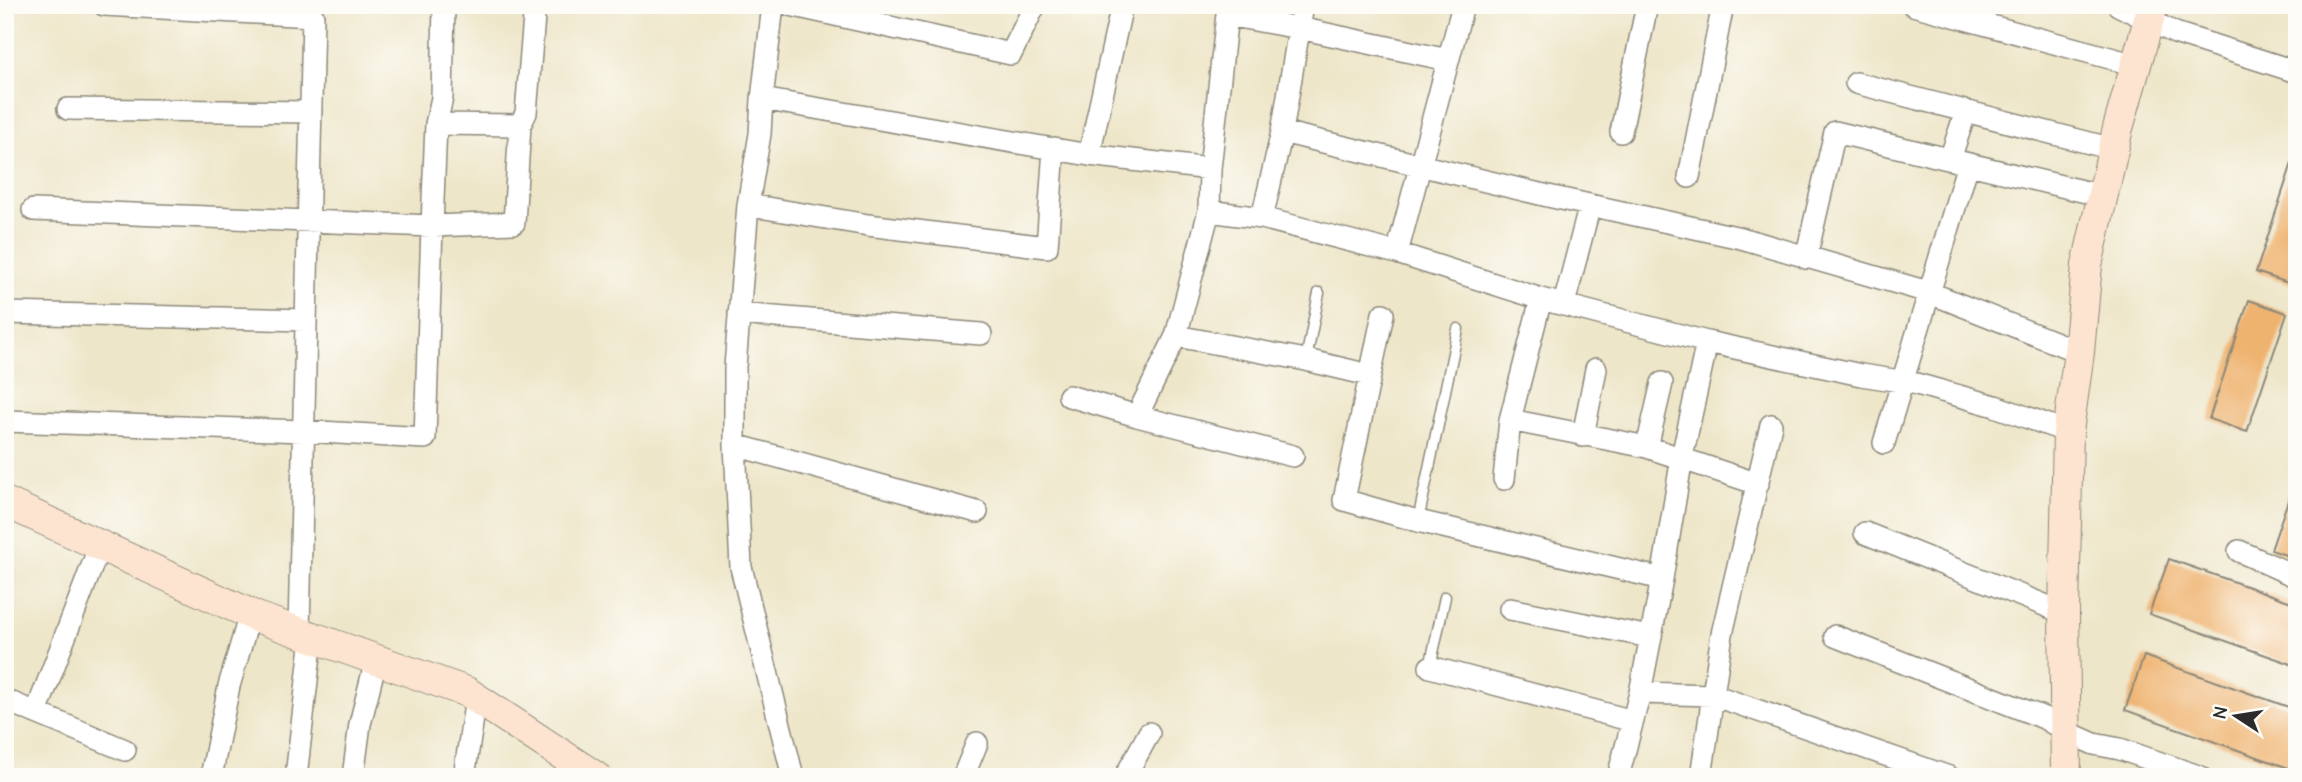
<svg xmlns="http://www.w3.org/2000/svg" width="2302" height="782" font-family="'Comic Neue',sans-serif">
  <style>
    .building { fill: #efb370 }
    .lines { fill: none; stroke-linecap: round; stroke-linejoin: round }
    .lane-casing { stroke: #8c887a; stroke-width: 13 }
    .street-casing { stroke: #8c887a; stroke-width: 24 }
    .secondary-casing { stroke: #8c887a; stroke-width: 32 }
    .lane { stroke: #fff; stroke-width: 10 }
    .street { stroke: #fff; stroke-width: 21 }
    .secondary { stroke: #fde4d0; stroke-width: 30 }
  </style>
  <rect width="100%" height="100%" fill="#fdfcf7"/>
  <filter id="ink" filterUnits="userSpaceOnUse"><feTurbulence type="fractalNoise" baseFrequency=".0143" numOctaves="2"/><feDisplacementMap in="SourceGraphic" scale="14" xChannelSelector="R" yChannelSelector="G"/><feConvolveMatrix kernelMatrix="1 2 1 2 8 2 1 2 1" color-interpolation-filters="sRGB"/></filter>
  <filter id="wash" filterUnits="userSpaceOnUse"><feTurbulence type="fractalNoise" baseFrequency=".00686" numOctaves="4" result="noise"/><feDisplacementMap in="SourceGraphic" scale="28" xChannelSelector="R" yChannelSelector="G"/><feGaussianBlur stdDeviation="1.57" result="paint"/><feColorMatrix in="noise" values="0 0 0 0 0 0 0 0 0 0 0 0 0 0 0 0 0 1.4 0 .05"/><feComposite in="paint" operator="in"/></filter>
  <g filter="url(#wash)">
    <rect width="100%" height="100%" fill="#eee6c9"/>
    <g id="blocks">
      <path class="building" d="M2296,151L2297,276L2294,285L2256,272Z
        M2249,300L2287,313L2247,432L2209,419Z
        M2296,477H2297V559L2271,550Z
        M2169,559L2297,604V666L2149,614Z
        M2144,656L2297,710V771L2125,710Z"/>
    </g>
  </g>
  <g filter="url(#ink)">
    <use href="#blocks" fill-opacity="0" stroke="#8c887a" stroke-width="2"/>
    <g class="lines">
      <defs>
        <path id="lane" d="M1306,360L1319,293
          M1418,521L1458,329
          M1430,667L1445,597"/>
        <path id="street" d="M104,5L313,16L299,632
          M444,5L442,98L436,124L432,226L514,223L520,125L526,113L535,5
          M773,5L762,99L760,134L748,205L735,367V445L741,567L793,777
          M790,5L1011,54L1035,5
          M1913,5L2136,65
          M2118,5L2175,33L2297,72
          M1227,15L1299,28L1448,60
          M1856,83L2113,149
          M762,99L1089,155L1210,169
          M68,109L311,112
          M436,124L520,125
          M1282,132L1548,196L1741,238L1928,292L2079,352
          M1621,132L1647,5
          M1089,155L1122,5
          M1950,159L1966,111
          M1689,177L1723,5
          M748,205L868,225L1047,247L1054,148
          M1209,211L1262,218L1397,253L1541,299L1707,342L1861,375L1913,383L1995,406L2068,432
          M1262,218L1282,132L1303,5
          M1397,253L1463,5
          M1806,258L1835,132L2103,196
          M1564,304L1590,205
          M5,313L306,320
          M739,314L981,334
          M1383,314L1344,500L1418,521L1662,579
          M1176,336L1306,360L1369,375
          M1069,396L1137,416L1293,456
          M1137,416L1176,336L1209,211L1210,169L1228,5
          M1510,420L1647,447L1758,484
          M5,421L303,431L425,438L432,226L33,210
          M1583,436L1596,369
          M1884,443L1968,164
          M735,445L977,512
          M1647,447L1662,383
          M1504,479L1510,420L1541,299
          M1865,533L2064,613
          M2239,551L2297,577
          M1510,609L1650,637
          M1835,636L2044,718L2067,732L2094,744L2120,749L2201,777
          M1430,667L1633,721
          M1640,693L1713,695L1949,777
          M5,700L125,750
          M36,713L100,545
          M211,777L229,686L250,614
          M296,777L312,637
          M353,777L360,724L376,660
          M464,777L476,698
          M963,777L977,743
          M1125,777L1149,733
          M1618,777L1640,693L1662,579L1682,457L1707,342
          M1701,777L1722,634L1771,425"/>
        <path id="secondary" d="M5,502L259,618L467,692L596,777
          M2066,777L2064,613L2068,432L2079,352L2087,265L2118,128L2153,5"/>
      </defs>
      <use href="#lane" class="lane-casing"/>
      <use href="#street" class="street-casing"/>
      <use href="#secondary" class="secondary-casing"/>
      <use href="#lane" class="lane"/>
      <use href="#street" class="street"/>
      <use href="#secondary" class="secondary"/>
    </g>
  </g>
  <rect width="2302" height="782" fill="none" stroke="#fdfcf7" stroke-width="28"/>
  <g transform="translate(2236 716) rotate(282)" stroke="#fdfcf7" stroke-width="5" paint-order="stroke">
  <path d="M0-5L12 26L0 18L-12 26Z" fill="#2b2b2b"/>
  <text y="-10" font-size="19" font-weight="bold" text-anchor="middle" fill="#2b2b2b">N</text>
  </g>
</svg>
